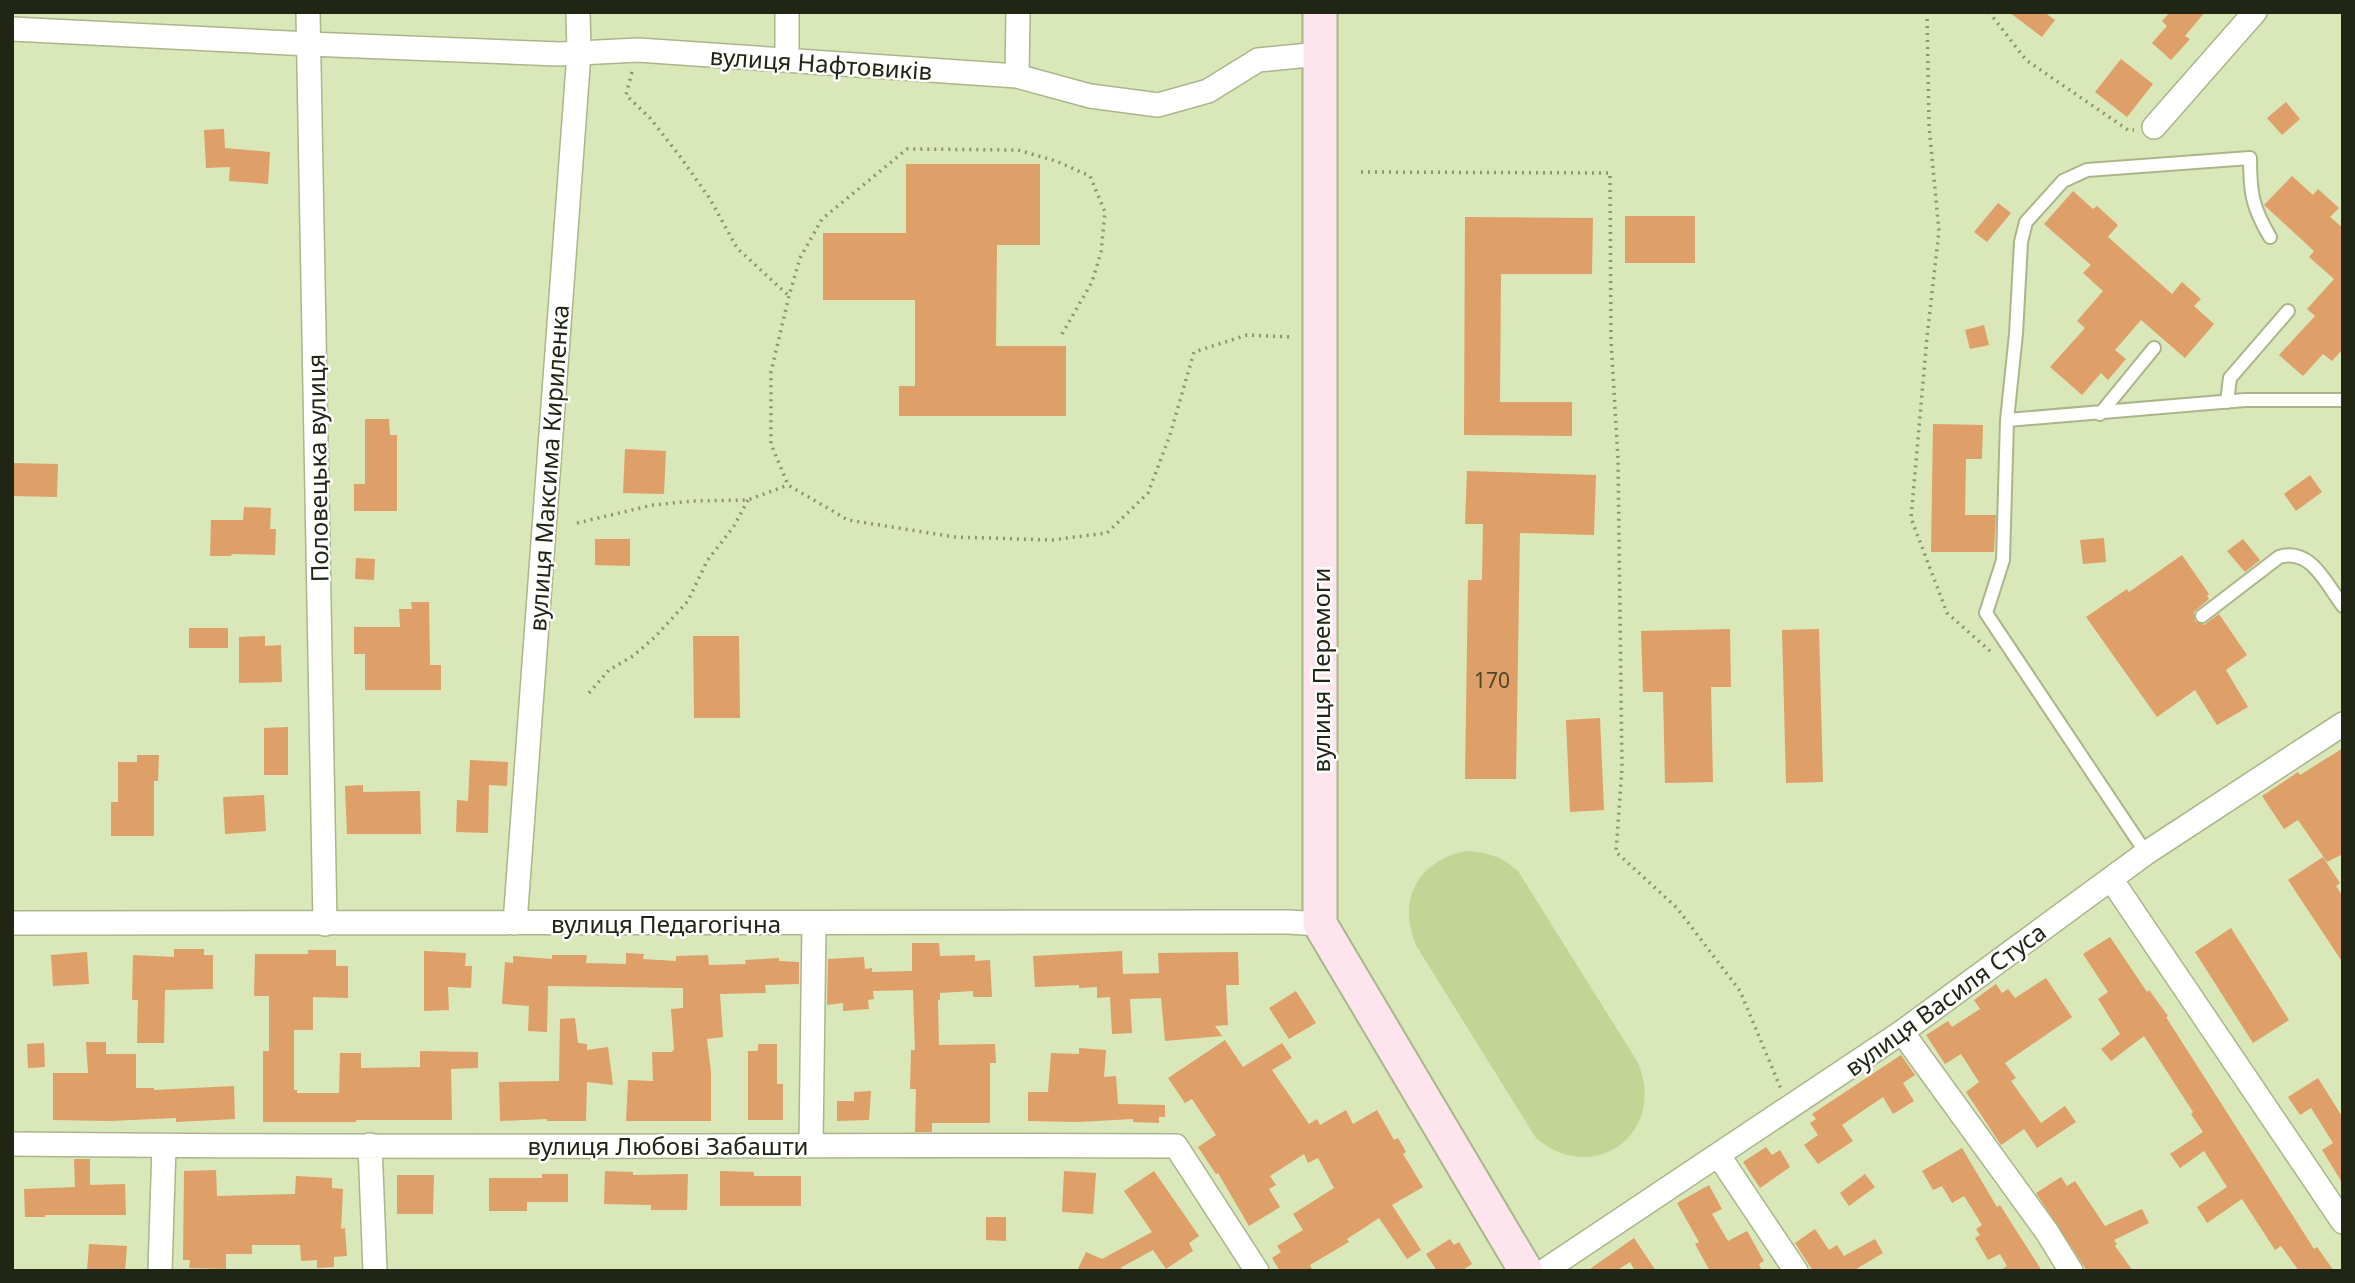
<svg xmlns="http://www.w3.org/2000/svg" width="2355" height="1283" font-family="'Noto Sans',sans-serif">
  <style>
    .green { fill: #c3d495 }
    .building { fill: #de9f68 }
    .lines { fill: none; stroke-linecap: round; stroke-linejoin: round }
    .lane-casing { stroke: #aab68a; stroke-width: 16 }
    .street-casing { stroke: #aab68a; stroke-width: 26 }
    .secondary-casing { stroke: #aab68a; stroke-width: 37 }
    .path { stroke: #8b9473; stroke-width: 3.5; stroke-dasharray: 2 5; stroke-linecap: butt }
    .lane { stroke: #fff; stroke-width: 12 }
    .street { stroke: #fff; stroke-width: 23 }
    .secondary { stroke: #fee5ed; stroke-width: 33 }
    .labels { text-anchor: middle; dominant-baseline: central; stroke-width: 5; stroke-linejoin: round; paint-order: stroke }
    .number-label { font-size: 21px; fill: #504429 }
    .street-label { font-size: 24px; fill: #212514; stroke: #fff }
  </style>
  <rect width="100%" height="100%" fill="#dae7b9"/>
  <path class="green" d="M1466,851C1488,852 1502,857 1518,871L1637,1061C1669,1131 1595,1188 1536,1138L1417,947C1396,901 1417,861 1466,851Z"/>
  <path class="building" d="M2009,12H2044L2055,20L2042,37Z
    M2170,12H2205L2185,36L2190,39L2171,60L2152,43L2167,26L2162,21Z
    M2121,59L2153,84L2127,117L2095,92Z
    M2286,102L2300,119L2282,135L2267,118Z
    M224,129L225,148L270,152L268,184L229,181L230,167L206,168L204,130Z
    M906,164H1040V245H997L996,346H1066V416H899V386H915V300H823V233H906Z
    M2292,176L2313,195L2318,189L2339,208L2330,217L2343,228V349L2332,361L2323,354L2303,376L2279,355L2315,316L2307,309L2334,279L2309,257L2314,251L2264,205Z
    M2073,191L2093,209L2097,206L2118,225L2108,237L2172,294L2182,282L2201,299L2194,306L2214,324L2185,358L2141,320L2115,350L2126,359L2108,380L2101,373L2082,395L2050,367L2085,328L2077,321L2103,291L2083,273L2091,265L2044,224Z
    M1998,203L2011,213L1987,242L1974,232Z
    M1625,216H1695V263H1625Z
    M1465,217L1593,218L1592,274H1501L1500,402H1572V436L1464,435Z
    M1984,325L1989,345L1970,349L1965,330Z
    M365,419H389L390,435H397V511H354V484H365Z
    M1933,424L1983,425L1982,459H1966L1965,515H1996L1994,552H1931Z
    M625,449L666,451L664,494L623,493Z
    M12,463L58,464L57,497L12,496Z
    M1467,471L1596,475L1594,535L1520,533L1516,779H1465L1468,580H1482L1483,524H1465Z
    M2310,475L2322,492L2296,511L2284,494Z
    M244,507L271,508L270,529H276L275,555L232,554L231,556H210L211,520H243Z
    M2104,538L2106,562L2083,564L2080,540Z
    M595,539H630V566L595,565Z
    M2243,539L2260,560L2245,572L2227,551Z
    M2182,555L2209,594L2207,596L2209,599L2194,612L2195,621L2204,625L2219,614L2247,655L2226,670L2248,707L2217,725L2195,690L2157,717L2086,617L2127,589L2129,592Z
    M356,558L375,559L374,580L355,579Z
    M411,602H429L430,665H441V690H365V654H354V627H400L399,609H412Z
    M189,628H228V648H189Z
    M1730,629L1731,687H1711L1713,782L1665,783L1663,692H1643L1641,631Z
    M1819,629L1823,782L1786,783L1782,630Z
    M265,636V646L281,645L282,682L239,683V637Z
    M693,636H739L740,718H694Z
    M1600,718L1604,810L1570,812L1566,720Z
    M288,727V775H264V728Z
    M2343,748V854L2327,862L2298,820L2284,829L2262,796L2298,772L2300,775Z
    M137,755H159L158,781H154V836H111V802H118V762H137Z
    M470,760L508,762L507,786L489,785L488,833L456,832L457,800L468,801Z
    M363,785V792L420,791L421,834H347L345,786Z
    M264,795L266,831L225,834L223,797Z
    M2323,857L2340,883L2336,886L2343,897V963L2288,880Z
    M2231,928L2289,1020L2253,1043L2195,952Z
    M2110,937L2147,992L2149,990L2168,1016L2166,1017L2314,1249L2317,1247L2334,1271H2299L2281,1246L2275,1250L2242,1199L2207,1223L2197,1207L2227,1187L2204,1151L2180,1168L2170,1154L2203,1132L2191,1114L2193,1112L2144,1036L2111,1061L2101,1049L2120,1034L2098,999L2108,992L2083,954Z
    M912,943H939L940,956L975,955V961L990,960L992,997H973V991L940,993V1000H938L939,1045L995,1044L996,1063H990V1123H932V1132H915L916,1089H910L911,1050H915L913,990L873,991L874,999L868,1000L869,1009L843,1011V1003L827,1005L828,959L864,957L865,969L872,968V972L912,971Z
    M174,949H204V955H213V989L165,990L164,1043H137L138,1000H132L133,955L174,957Z
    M308,950H336V966H348V998L313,997V1030H294V1090H297V1093H339L340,1053H361V1068L420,1067V1051L478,1052V1068L451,1069L452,1120H356V1122H263V1051H269V996H254L255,954H308Z
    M424,951L466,953L465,966H472L471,988L448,987L449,1010L424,1011Z
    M1122,951L1123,974L1159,973L1158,953L1238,952L1239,985H1226L1228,1025L1215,1026L1222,1036L1165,1041L1161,998L1130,999L1132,1033L1112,1034L1110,997L1097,998V987L1079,988V985L1035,987L1033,956Z
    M87,952L89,984L53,986L51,955Z
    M626,953L644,954L643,959L676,961V956L708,955L709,965L746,964L745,960L779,958V961L799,962V984L765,985L766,993L720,994L723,1037L707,1039L711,1072V1121H626L628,1080L653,1081L652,1052H672L674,1049L671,1009L683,1008V988L548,986L547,1032L528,1031L529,1006L502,1004L505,962L513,963V956L552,959V955H587L586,963L626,964Z
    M2046,978L2072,1017L2005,1063L2016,1078L2011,1081L2041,1123L2065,1106L2076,1122L2037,1148L2024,1129L2001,1145L1966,1092L1979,1082L1961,1054L1945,1064L1926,1035L1948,1021L1952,1027L1980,1009L1974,1000L1996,984L2002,993L2008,989L2015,998Z
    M1296,991L1316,1023L1289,1039L1269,1008Z
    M575,1018L578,1043L587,1044V1050L608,1047L613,1085L587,1082L586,1121H547V1119L500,1121L499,1082L559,1081L560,1019Z
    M1225,1040L1243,1067L1282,1043L1292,1058L1272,1070L1309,1124L1317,1119L1320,1125L1346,1110L1353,1124L1377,1110L1394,1140L1398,1138L1406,1152L1403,1154L1423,1187L1392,1205L1421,1250L1407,1259L1379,1218L1347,1239L1349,1242L1310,1265L1313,1271H1280L1272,1258L1281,1252L1277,1246L1303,1230L1293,1214L1334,1188L1318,1158L1308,1163L1304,1154L1270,1176L1276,1185L1269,1189L1280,1207L1249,1226L1218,1173L1216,1174L1198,1147L1216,1135L1192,1099L1185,1103L1168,1078Z
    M86,1042H106V1054H136V1088H154V1090L234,1086L235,1119L176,1122V1118L110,1121L53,1120V1073H88Z
    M44,1043L45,1067L28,1068L27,1044Z
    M758,1044H777V1084H783V1120H748V1051H758Z
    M1079,1048L1106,1050L1104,1077L1116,1076L1118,1104L1165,1105V1117H1159V1123L1133,1122V1119L1078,1122L1028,1121V1092H1048L1051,1053L1079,1054Z
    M1901,1055L1915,1075L1903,1083L1914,1101L1893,1114L1883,1097L1842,1125L1853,1141L1818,1164L1804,1145L1818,1135L1810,1123L1816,1119L1812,1114Z
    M2318,1078L2343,1118V1184L2322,1150L2333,1143L2311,1108L2300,1115L2288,1097Z
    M871,1091L869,1120L837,1121V1101H854V1092Z
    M1766,1147L1772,1155L1780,1150L1790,1167L1760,1188L1743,1162Z
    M1962,1148L1997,1207L2000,1205L2042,1271H1999L2007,1266L2000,1254L1988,1260L1975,1238L1980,1235L1976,1229L1982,1225L1964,1196L1952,1203L1942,1186L1933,1190L1922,1171Z
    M74,1159H90V1185L125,1184L126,1215H45V1217H25L24,1189L75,1187Z
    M216,1170L217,1196L295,1194L296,1176L332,1178V1188L343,1189L341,1229L345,1228L347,1256L334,1257V1267L317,1268V1260L301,1261L300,1245H252V1254H226V1269L189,1268L190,1260H183L184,1171Z
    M605,1171L633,1172V1175L688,1174L687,1210H651V1205L604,1204Z
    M720,1171L754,1172V1176H801V1206H720Z
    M1064,1171L1096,1173L1093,1214L1062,1212Z
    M1154,1171L1199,1236L1189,1243L1193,1251L1166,1269L1153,1250L1120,1268L1128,1271H1077L1086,1252L1102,1259L1152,1232L1124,1191Z
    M542,1174H568V1202H527V1211H489V1178H542Z
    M1865,1174L1875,1187L1849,1206L1840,1193Z
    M397,1175H434L433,1214H397Z
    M2061,1177L2067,1186L2075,1181L2105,1226L2142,1209L2149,1223L2114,1240L2117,1244L2115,1246L2133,1271H2087L2036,1193Z
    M1709,1185L1722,1209L1712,1214L1728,1241L1747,1231L1764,1261L1759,1264L1762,1271H1710L1695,1244L1699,1242L1677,1203Z
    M986,1217H1006V1241L986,1240Z
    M1815,1229L1829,1250L1837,1245L1844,1256L1875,1239L1883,1253L1853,1271H1813L1795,1243Z
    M1634,1238L1656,1271H1635L1630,1262L1616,1271H1587Z
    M1450,1239L1454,1245L1459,1242L1472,1264L1461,1271H1437L1426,1254Z
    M89,1244L127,1246L125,1271H87Z"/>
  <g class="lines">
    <defs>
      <path id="lane" d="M2227,402L2230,378L2288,311
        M2100,414L2154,348
        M2007,420L2245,400H2343
        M2202,616L2279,557C2311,547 2326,584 2343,606
        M2146,853L1986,613L2003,560L2007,420L2016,334L2021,242L2026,222L2063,181L2087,170L2250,158C2250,192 2252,207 2270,237"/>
      <path id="street" d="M308,12L325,924
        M787,12V60
        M12,29L309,44L559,54L638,50L1017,76L1090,96L1158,105L1208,91L1258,60L1319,54
        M1017,76L1018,12
        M2154,127L2255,12
        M2111,879L2343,1222
        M12,923L1288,922L1320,924
        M515,923L579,53L578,12
        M1902,1032L2047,1232L2071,1271
        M12,1144C400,1149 788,1144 1176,1146L1257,1271
        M811,1144L814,923
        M370,1145L375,1271
        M1719,1156L1796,1271
        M160,1271L164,1146
        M1544,1271L1902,1032L2146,853L2343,724"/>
      <path id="secondary" d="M1320,12V924L1526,1271"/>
    </defs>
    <use href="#lane" class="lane-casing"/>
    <use href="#street" class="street-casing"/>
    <use href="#secondary" class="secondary-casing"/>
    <path class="path" d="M1927,12L1929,126L1939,231L1927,337L1911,518L1947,613L1990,651
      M1989,12L2026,60L2128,130H2134
      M632,72L626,95L650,118L679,155L710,199L737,248L789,296
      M1361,172L1610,173L1611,340L1618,459L1622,768L1616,852L1677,908L1740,991L1781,1089
      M1062,334L1092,282L1101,252L1105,212L1090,176L1056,161L1018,150L907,149L822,219L800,258L789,296L771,372V444L788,485L848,520L955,537L1052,540L1107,533L1148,493L1170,435L1194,352L1247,335L1292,337
      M577,523L653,505L693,501L748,500L788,485
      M589,693L609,670L633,656L655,637L688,601L707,561L734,526L748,500"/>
    <use href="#lane" class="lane"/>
    <use href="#street" class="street"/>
    <use href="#secondary" class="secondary"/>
  </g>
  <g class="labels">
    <g class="number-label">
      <text x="1492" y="680">170</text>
    </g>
    <g class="street-label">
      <text transform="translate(821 63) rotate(4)">вулиця Нафтовиків</text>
      <text transform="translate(317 468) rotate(-91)">Половецька вулиця</text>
      <text transform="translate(548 468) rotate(-86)">вулиця Максима Кириленка</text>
      <text transform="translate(1320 670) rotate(-90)">вулиця Перемоги</text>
      <text x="666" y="923">вулиця Педагогічна</text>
      <text transform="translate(1945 999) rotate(-36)">вулиця Василя Стуса</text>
      <text x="668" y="1145">вулиця Любові Забашти</text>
    </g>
  </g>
  <rect width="2355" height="1283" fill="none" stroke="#212514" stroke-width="28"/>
</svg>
